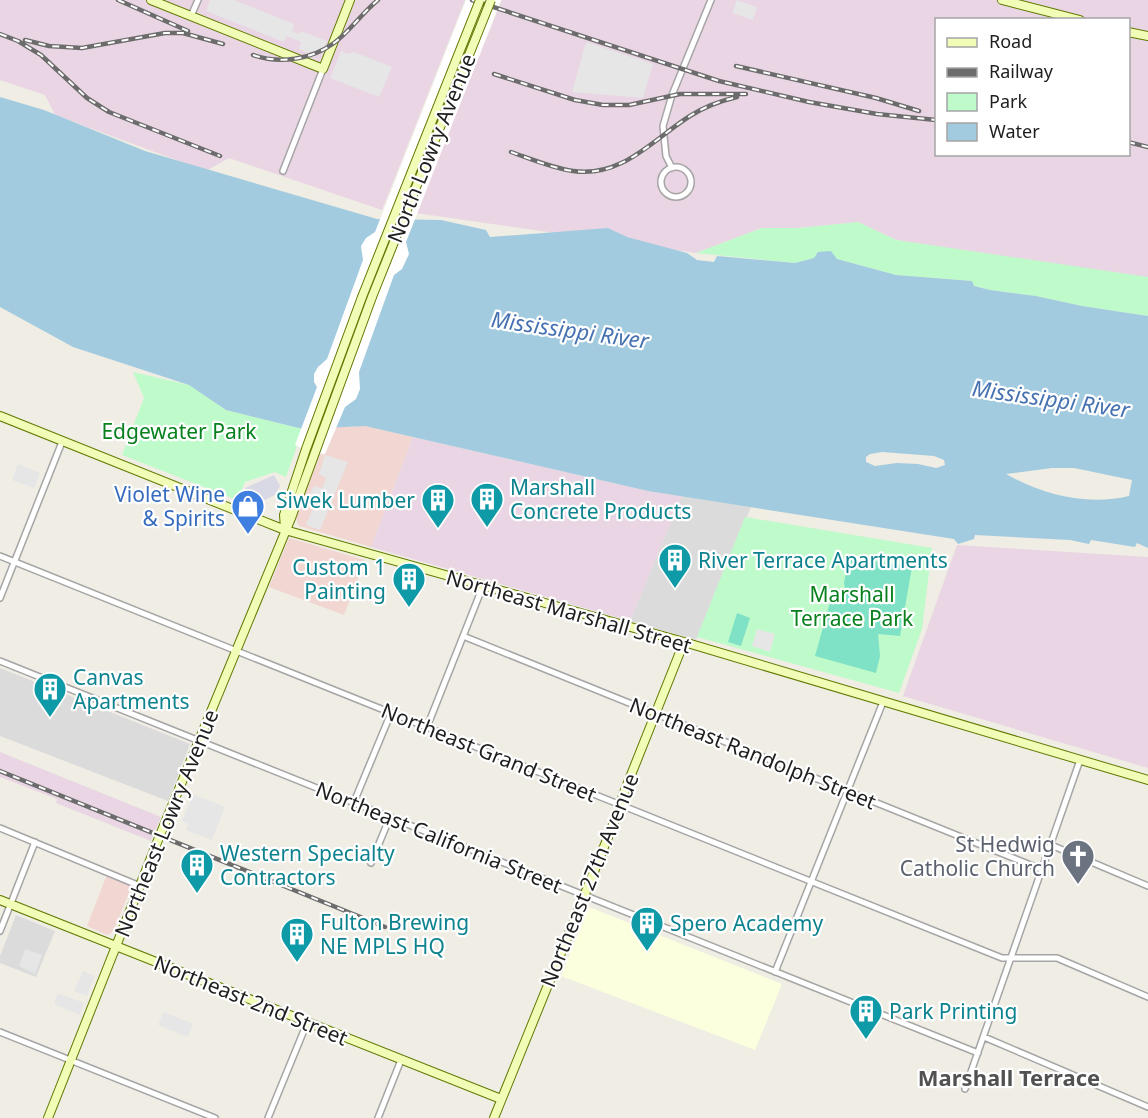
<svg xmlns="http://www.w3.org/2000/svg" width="1148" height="1118" font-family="'Noto Sans',sans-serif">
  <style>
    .residential { fill: #dcdbdb }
    .commercial { fill: #f1d6d2 }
    .industrial { fill: #e9d5e3; fill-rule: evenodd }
    .education { fill: #fcffdd }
    .park { fill: #bffbca }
    .pitch { fill: #7fe1c5 }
    .parking { fill: #e6e6e6 }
    .plaza { fill: #d9d8e5 }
    .water { fill: #a3cbdf; fill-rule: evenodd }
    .pier { fill: #fff }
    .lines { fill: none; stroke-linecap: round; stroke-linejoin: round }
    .street-casing { stroke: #a5a5a5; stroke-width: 8 }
    .secondary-casing { stroke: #617901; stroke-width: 10 }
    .street { stroke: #fff; stroke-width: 5 }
    .secondary { stroke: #f1fcb6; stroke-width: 8 }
    .rail-casing { stroke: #6c6c6c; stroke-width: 4.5 }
    .rail { stroke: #fff; stroke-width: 2; stroke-dasharray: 7; stroke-linecap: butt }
    .secondary-bridge-casing { stroke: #617901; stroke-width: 10; stroke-linecap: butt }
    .secondary-bridge { stroke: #f1fcb6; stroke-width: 8 }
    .labels { text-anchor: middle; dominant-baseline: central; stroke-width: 4.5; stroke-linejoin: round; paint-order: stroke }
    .street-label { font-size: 21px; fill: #1e1e1e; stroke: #fff }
    .park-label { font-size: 21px; fill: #08801d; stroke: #fff }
    .culture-label { font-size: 21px; fill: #0d838f; stroke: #fff; text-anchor: start }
    .shop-label { font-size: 21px; fill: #366cbe; stroke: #fff; text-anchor: end }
    .worship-label { font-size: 21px; fill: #5b616d; stroke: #fff; text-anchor: end }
    .water-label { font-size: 22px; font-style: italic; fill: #4772b1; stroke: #fff }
    .neighbourhood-label { font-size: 22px; font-weight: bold; fill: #515151; stroke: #fff }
  </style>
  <rect width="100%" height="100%" fill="#efede4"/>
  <path class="residential" d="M682,496L751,507L696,640L630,621Z
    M0,668L190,744L168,801L0,736Z
    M16,915L55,931L36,977L0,963V956Z"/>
  <path class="commercial" d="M365,426L413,437L371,547L299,526L295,516L318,454L324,455L336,427Z
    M289,538L365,560L344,615L269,587Z
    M108,872L133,883L113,932L107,935L87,926Z"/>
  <path class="industrial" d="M0,0H465L382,210L229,158L206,171L55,115L45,95L0,80Z
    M502,0H1148V279L896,240L858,222L799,228H762L696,253L416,213ZM936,20H1128V154H936Z
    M413,437L648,491L682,496L630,621L371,547Z
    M957,545L1148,557V768L903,696Z
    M0,752L161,817L151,841L56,803L57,799L0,777Z"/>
  <path class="education" d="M589,907L782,984L755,1050L561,976Z"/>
  <path class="park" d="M858,222L896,240L1148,277V316L1082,306L1036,296L990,290L974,286L972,281L896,275L837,259L814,258L795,263L696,253L762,228H799Z
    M133,372L189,385L226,410L303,429L286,477L275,472L245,482L237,500L122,455L144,398Z
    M745,517L932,548L922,629L899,693L697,637Z"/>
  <path class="pitch" d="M849,557L912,567L900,636L878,634L880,656L876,673L815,656L834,588L846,592L844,583Z
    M737,613L750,618L741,646L728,642Z"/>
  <path class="parking" d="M210,0H234L294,24L292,31L300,34L301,31L327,41L324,47L308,53L299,49L301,42L287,36L284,42L206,11Z
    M737,0L757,7L753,20L732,13Z
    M586,42L653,64L643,98L572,92Z
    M341,51L348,54L354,52L392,67L379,97L330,78Z
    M325,455L348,462L320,530L306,525L317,498L310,494L314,486L322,488L326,478L319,474Z
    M18,464L40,473L34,488L12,480Z
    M757,629L775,634L770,652L752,646Z
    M193,794L225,807L212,840L186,830L188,824L182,821Z
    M25,949L42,955L35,974L19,966Z
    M83,971L95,976L87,996L74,991Z
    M58,993L84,1003L80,1015L54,1004Z
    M164,1012L193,1024L188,1037L158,1025Z"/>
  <path class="plaza" d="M274,475L280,486L275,495L258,503L256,507L243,502L247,492L245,488Z"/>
  <path class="water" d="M0,97L44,110L145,151L377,219L441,220L486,230L490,237L608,228L627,237L687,253L697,260L714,262L717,256L795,263L814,258L818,252L831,251L837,259L896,275L972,281L974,286L990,290L1036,296L1082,306L1148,316V548L1137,543L1135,547L1091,540L1089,544L1070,540L975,535L974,539L958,544L954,539L648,491L365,426L303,429L226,410L189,385L73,347L0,307ZM882,452L934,456L944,460L945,465L936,468L918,464L897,463L875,466L866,462V457L870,454ZM1052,468H1074L1132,480L1129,496C1087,506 1043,495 1006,474Z"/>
  <path class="pier" d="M466,0H501L406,242L409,254L402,269L394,275L359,372L360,389L356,399L345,407L325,454L299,447L295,445L317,387L314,382V374L318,367L327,359L363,260L361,246L366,238L375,232Z"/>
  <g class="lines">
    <defs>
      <path id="street" d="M191,16L198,0
        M661 182a15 15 0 1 1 30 0a15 15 0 1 1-30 0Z
        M672,168L666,156L663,126L672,95L711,0
        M283,171L323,69
        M0,556L1002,958H1057L1148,997
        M0,598L62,442
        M463,636L1043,870
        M0,661L978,1053
        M427,727L483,586
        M354,802L391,713
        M0,828L140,886
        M1051,845L1148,886
        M371,863L390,817
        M0,931L35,842
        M775,972L883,702
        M0,1032L215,1118
        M984,1037L1148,1107
        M965,1089L1080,760
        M268,1118L307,1023
        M378,1118L401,1060"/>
      <path id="secondary" d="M151,0L323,69L350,0
        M1002,0L1080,20
        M1128,32L1148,36
        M0,416L285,530L684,642L1148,780
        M285,528L284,515L306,449L362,297
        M0,900L501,1099
        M48,1118L160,835L291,518L372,297
        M494,1118L621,805L623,795L684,642"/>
    </defs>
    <use href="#street" class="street-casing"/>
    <use href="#secondary" class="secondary-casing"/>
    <use href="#street" class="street"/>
    <use href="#secondary" class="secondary"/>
    <defs>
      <path id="rail" d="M118,0L188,31
        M472,0L719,81L809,102L877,114L936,120
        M0,34L18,41L41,55L87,98L109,112L220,156
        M25,40L49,46L82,48L165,33H183L223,44
        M253,55C279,64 311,60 334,43C350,31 362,13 378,0
        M736,66L876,98L919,111
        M494,74L575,100L603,105H629L680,94H746
        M1128,142L1148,147
        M511,152C531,159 552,168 573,171C622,178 652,140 690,116C704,107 720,101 737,97
        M0,771L385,927"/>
    </defs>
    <use href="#rail" class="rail-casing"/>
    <use href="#rail" class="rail"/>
    <defs>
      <path id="secondary-bridge" d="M362,297L480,0
        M372,297L491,0"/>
    </defs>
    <use href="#secondary-bridge" class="secondary-bridge-casing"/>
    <use href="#secondary-bridge" class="secondary-bridge"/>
  </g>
  <defs>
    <symbol id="building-pin" viewBox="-11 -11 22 30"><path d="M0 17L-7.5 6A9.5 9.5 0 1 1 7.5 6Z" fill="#0f9aa8" stroke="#fff"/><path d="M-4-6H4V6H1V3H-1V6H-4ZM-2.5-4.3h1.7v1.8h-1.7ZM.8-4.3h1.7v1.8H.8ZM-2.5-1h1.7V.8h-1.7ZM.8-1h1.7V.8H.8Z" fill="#fff"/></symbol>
    <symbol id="shop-pin" viewBox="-11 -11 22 30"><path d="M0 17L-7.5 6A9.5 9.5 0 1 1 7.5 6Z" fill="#3f7fe0" stroke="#fff"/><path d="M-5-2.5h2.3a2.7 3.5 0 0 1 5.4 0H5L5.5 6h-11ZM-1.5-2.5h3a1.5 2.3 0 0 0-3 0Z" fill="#fff"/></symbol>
    <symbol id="church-pin" viewBox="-11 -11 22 30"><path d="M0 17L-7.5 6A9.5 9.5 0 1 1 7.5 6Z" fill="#6b7280" stroke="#fff"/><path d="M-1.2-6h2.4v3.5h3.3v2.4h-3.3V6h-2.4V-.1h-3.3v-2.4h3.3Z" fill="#fff"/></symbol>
  </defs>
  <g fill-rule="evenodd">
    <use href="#building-pin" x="468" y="480" width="38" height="52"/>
    <use href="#building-pin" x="419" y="481" width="38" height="52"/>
    <use href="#shop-pin" x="229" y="487" width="38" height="52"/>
    <use href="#building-pin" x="656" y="541" width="38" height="52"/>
    <use href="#building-pin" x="390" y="560" width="38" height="52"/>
    <use href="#building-pin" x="31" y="670" width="38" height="52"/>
    <use href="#church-pin" x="1059" y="837" width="38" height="52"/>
    <use href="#building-pin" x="178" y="846" width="38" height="52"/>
    <use href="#building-pin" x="628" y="904" width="38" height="52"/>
    <use href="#building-pin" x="278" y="915" width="38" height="52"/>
    <use href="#building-pin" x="847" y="992" width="38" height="52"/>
  </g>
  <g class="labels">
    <g class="street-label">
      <text transform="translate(431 148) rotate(-68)">North Lowry Avenue</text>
      <text transform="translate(569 611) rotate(16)">Northeast Marshall Street</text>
      <text transform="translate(489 752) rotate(22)">Northeast Grand Street</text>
      <text transform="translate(753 753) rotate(22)">Northeast Randolph Street</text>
      <text transform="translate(166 823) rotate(-68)">Northeast Lowry Avenue</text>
      <text transform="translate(439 837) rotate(22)">Northeast California Street</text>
      <text transform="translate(589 880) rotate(-68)">Northeast 27th Avenue</text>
      <text transform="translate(251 1000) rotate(22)">Northeast 2nd Street</text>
    </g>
    <g class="park-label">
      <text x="179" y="431">Edgewater Park</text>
      <text x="852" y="594">Marshall<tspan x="852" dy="24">Terrace Park</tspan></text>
    </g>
    <g class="culture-label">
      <text x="510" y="487">Marshall<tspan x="510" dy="24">Concrete Products</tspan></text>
      <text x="415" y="500" text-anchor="end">Siwek Lumber</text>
      <text x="698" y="560">River Terrace Apartments</text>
      <text x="386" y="567" text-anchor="end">Custom 1<tspan x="386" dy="24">Painting</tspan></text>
      <text x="73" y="677">Canvas<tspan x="73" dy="24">Apartments</tspan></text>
      <text x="220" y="853">Western Specialty<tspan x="220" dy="24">Contractors</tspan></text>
      <text x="320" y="922">Fulton Brewing<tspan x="320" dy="24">NE MPLS HQ</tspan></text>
      <text x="670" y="923">Spero Academy</text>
      <text x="889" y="1011">Park Printing</text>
    </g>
    <g class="shop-label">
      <text x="225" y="494">Violet Wine<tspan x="225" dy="24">&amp; Spirits</tspan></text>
    </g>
    <g class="worship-label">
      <text x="1055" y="844">St Hedwig<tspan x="1055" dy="24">Catholic Church</tspan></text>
    </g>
    <g class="water-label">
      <text transform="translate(570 329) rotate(8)">Mississippi River</text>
      <text transform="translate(1051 398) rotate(8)">Mississippi River</text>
    </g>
    <g class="neighbourhood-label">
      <text x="1009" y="1077">Marshall Terrace</text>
    </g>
  </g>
  <rect x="935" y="18" width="195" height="138" fill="#ffffff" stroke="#a5a5a5" stroke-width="1.5"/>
  <rect x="947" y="38" width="30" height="9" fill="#f1fcb6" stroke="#a5a5a5" stroke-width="1.5"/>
  <text x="989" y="48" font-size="18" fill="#1e1e1e">Road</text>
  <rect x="947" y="68" width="30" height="9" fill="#6c6c6c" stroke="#a5a5a5" stroke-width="1.5"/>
  <text x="989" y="78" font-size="18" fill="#1e1e1e">Railway</text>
  <rect x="947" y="93" width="30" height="18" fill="#bffbca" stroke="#a5a5a5" stroke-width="1.5"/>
  <text x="989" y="108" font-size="18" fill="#1e1e1e">Park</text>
  <rect x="947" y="123" width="30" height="18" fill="#a3cbdf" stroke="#a5a5a5" stroke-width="1.5"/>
  <text x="989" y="138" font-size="18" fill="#1e1e1e">Water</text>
</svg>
